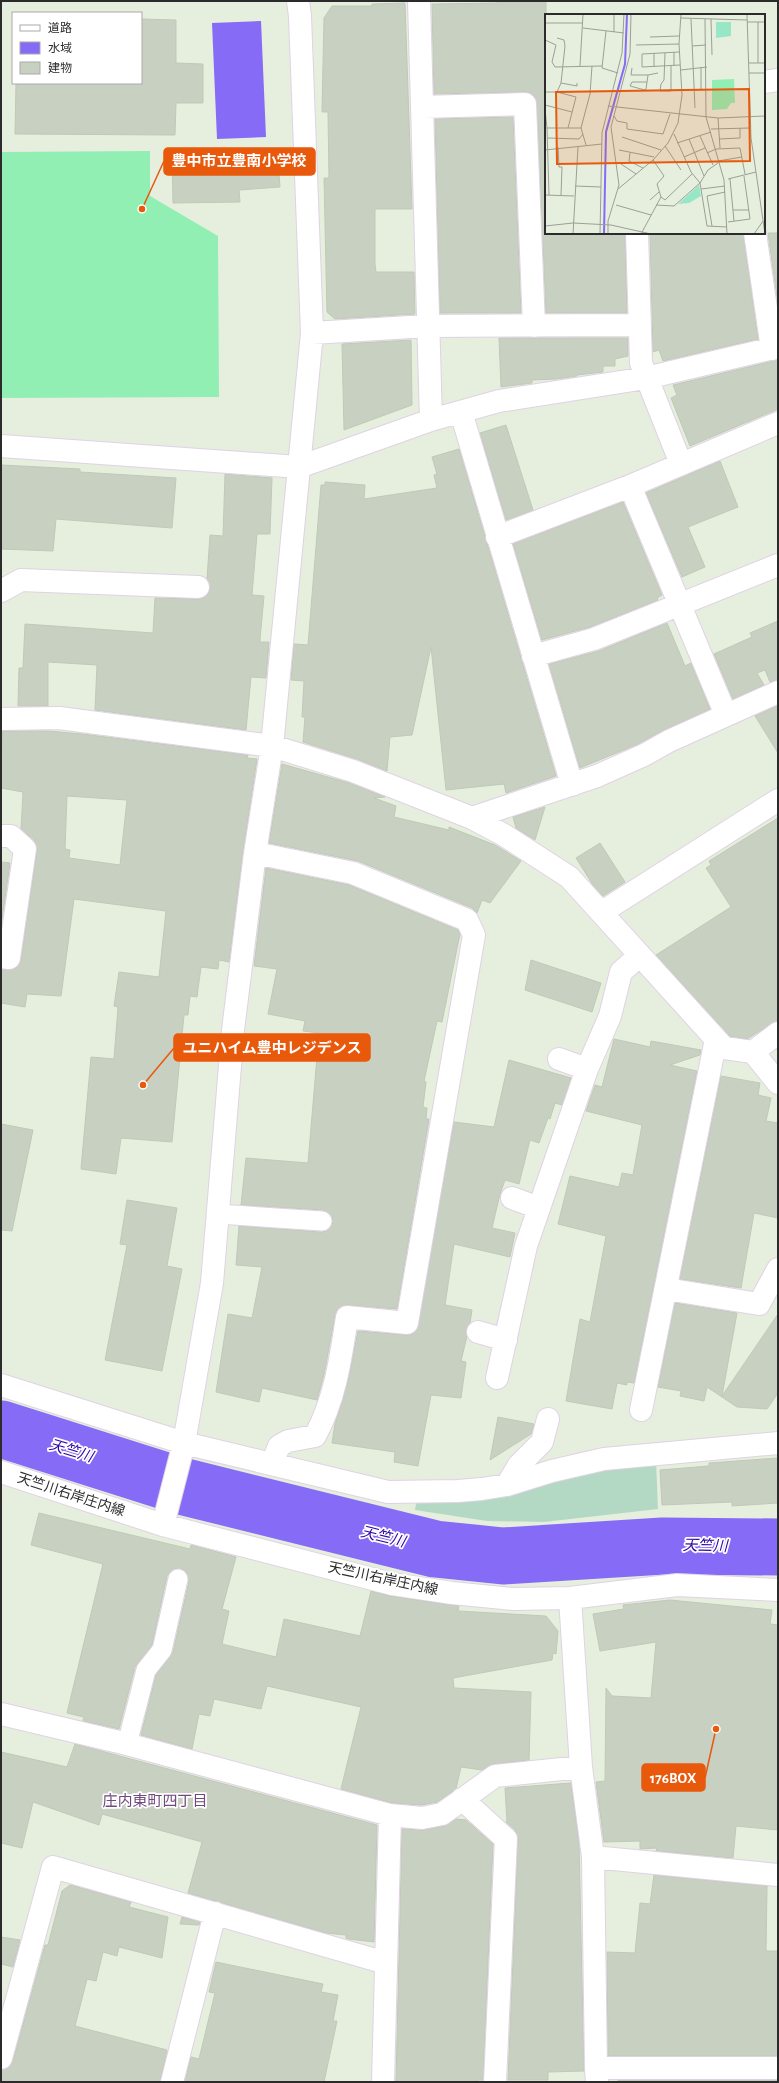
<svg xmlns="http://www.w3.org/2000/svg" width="779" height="2083" font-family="'Alegreya Sans','Noto Sans JP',sans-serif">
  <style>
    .cemetery { fill: #b3d9c4 }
    .pitch { fill: #92efb3 }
    .water { fill: #856bf5 }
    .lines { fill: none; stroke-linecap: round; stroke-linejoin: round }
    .river { stroke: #856bf5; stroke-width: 57 }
    .building { fill: #c8d0c2; stroke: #bfcab6; fill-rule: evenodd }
    .service-casing { stroke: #e0d2e5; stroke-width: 21 }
    .minor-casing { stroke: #e0d2e5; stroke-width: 24 }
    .service { stroke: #fff; stroke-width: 19 }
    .minor { stroke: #fff; stroke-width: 22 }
    .labels { text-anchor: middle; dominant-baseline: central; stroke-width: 3.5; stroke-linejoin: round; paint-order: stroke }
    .street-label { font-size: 14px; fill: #2b2b2b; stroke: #fff }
    .water-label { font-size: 15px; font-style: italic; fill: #3106a5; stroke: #fff }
    .neighbourhood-label { font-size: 15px; fill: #71497f; stroke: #fff }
    .inset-river { fill: none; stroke: #856bf5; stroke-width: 2 }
    .inset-road { fill: none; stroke: #9ba096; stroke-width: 1 }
    .view { fill: #e8590c; fill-opacity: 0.15; stroke: #e8590c; stroke-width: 2 }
    .inset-edge { fill: none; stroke: #2b2b2b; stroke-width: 2 }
    .leader { fill: none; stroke: #e8590c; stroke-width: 1.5 }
    .callout-dot { fill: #e8590c; stroke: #fff; stroke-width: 1.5 }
    .callout { fill: #e8590c; stroke: #e8590c; stroke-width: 1.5 }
    .callout-label { font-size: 15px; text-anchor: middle; font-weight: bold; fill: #fff }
  </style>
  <rect width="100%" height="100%" fill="#e6eedd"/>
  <path class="cemetery" d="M656,1461L658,1509L544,1522L487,1521L415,1510L417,1499Z"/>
  <path class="pitch" d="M150,151V196L218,236L219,397L1,398V152Z"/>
  <path class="water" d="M261,21L266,137L217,139L212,23Z"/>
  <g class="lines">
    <path class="river" d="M1,1429L181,1486L435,1549L503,1556L663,1546L778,1547"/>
  </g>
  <path class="building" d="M497,1H546V233H625L627,313H546L537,103L535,97L531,93L525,92L434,94L432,4L497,3Z
    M405,3L412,209H375V264L376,272H414L415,314L335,319L327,312L324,178H329L328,112H322L324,18L332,6H372V4Z
    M141,19L176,20V63L203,64V103H176L175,135L15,134L16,83H141Z
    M513,117L521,313H440L435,119Z
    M235,151L236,164L278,162L280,187L239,190L240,202L173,203L172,154Z
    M650,233H743L758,339L663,361L659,350L653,352Z
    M768,233H778V304Z
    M499,338H628V356L615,359V366H603V372L577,375V376L556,379L532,380V383L501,387Z
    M411,340L412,405L344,430L342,344Z
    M778,360V409L690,446L671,398L677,395L673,385Z
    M506,425L533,510L506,520L480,433Z
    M459,449L556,776L506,793L504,784L446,790L431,647L412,735L390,737L387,771L357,759L303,742L305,717H302L304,681L291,680L294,644L308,645L321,485H325V482L365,485L364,499L437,488L434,475L437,474L432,457Z
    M720,461L738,507L688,527L705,567L682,577L646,493Z
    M1,465L80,469V472L176,478L172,528L56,519L53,551L1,549Z
    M225,474L272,478L270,534H257L252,595L264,596L260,639V642H269L266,678L251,677L246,730L95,710L97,665L48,662V706H18L19,668H23L25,624L153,633L155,598L198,599L203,598L208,594L210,587L207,579L210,535L223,536Z
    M623,502L662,595L657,598L658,600L590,627L542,640L513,544Z
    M778,621V680L770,682L765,670L757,673L764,685L733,699L714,654L752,637L750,633Z
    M667,623L685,666L691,663L710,709L664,730L638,744L580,768L549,664L599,651Z
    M777,706L778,707V753L755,716Z
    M2,731H48L82,734L248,755L247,758L257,759L243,851L229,962L219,960L218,969L201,967L197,997L190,996L188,1015H184L172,1142L121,1138L116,1174L81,1169L91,1057L114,1059L118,1007L114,1006L119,972L159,977L166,911L74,899L61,996L27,994L25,1007L1,1003V970L14,969L19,965L21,960L37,850L34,840L21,829L23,792L1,788ZM67,796L127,800L120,865L69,858L70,850L65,849Z
    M282,764L349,783L385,797L374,798L396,806L394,817L449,830V827L495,845L521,861L490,903L482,900L477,913L472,908L358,861L269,843Z
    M545,807L535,840L516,828L513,817Z
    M778,818V1020L747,1039L730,1036L656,955L731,907L706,868L711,865L709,861Z
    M600,843L625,882L603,896L593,885L576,858Z
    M1,862L10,863L1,926Z
    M266,868L349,885L458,930L460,934L442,1022L437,1021L424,1081L426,1082L423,1107L427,1108L426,1119H429L397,1309L348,1305L337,1309L335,1315L324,1375L317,1400L262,1388L259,1402L216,1392L228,1314L252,1318L262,1267L236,1265L239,1226L321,1232L327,1231L333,1222L332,1216L323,1210L241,1205L246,1158L308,1163L319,1033L303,1031L305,1021L268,1014L277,969L254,966Z
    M531,960L601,983L592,1012L525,990Z
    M614,1039L650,1047L651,1041L701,1050L700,1055L670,1065L697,1071L634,1383L627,1382V1385L617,1383L612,1409L566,1401L580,1319L590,1322L606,1236L558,1224L570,1176L619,1187L622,1173L633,1175L642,1125L586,1111L595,1085L602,1087Z
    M509,1060L571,1078L562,1105L555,1103L550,1119L548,1118L539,1143L530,1140L519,1184L505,1180L500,1194L492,1228L515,1233L510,1257L454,1244L445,1305L472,1310L470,1323L466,1329L467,1336L461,1361L466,1362L461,1398L431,1395L418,1466L394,1462L395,1452L332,1443L335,1424L348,1381L358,1331L406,1335L412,1334L417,1330L454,1122L494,1127Z
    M721,1076L760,1083L758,1095L771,1098L766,1121L778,1123V1218L754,1213L741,1288L680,1279Z
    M1,1124L33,1130L12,1231L1,1230Z
    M127,1200L177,1208L167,1266L182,1269L162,1371L105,1360L127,1245L120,1244Z
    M675,1303L737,1313L722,1396L778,1314V1393L767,1409L737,1407L707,1387L704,1401L680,1396L681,1391L658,1387Z
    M498,1417L534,1424L531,1434L490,1460Z
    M778,1458V1503L732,1506V1502L662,1505L660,1470L709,1466V1463Z
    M39,1513L190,1549L191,1545L236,1557L222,1609L229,1611L222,1644L276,1657L284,1619L360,1636L371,1591L390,1596L459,1606L458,1611L546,1616L558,1631L556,1654L553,1653L552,1660L453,1678L454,1688L531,1692L529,1760L494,1764L482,1770L461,1767L456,1789L437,1802L421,1805L392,1803L341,1789L361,1707L267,1686L261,1709L214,1699L210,1716L199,1714L192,1749L141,1735L156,1675L173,1652L189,1581L186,1571L180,1568L174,1569L167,1576L152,1645L135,1667L119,1729L83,1721L84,1717L67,1713L103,1564L31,1545Z
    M670,1600L772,1610L770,1624L778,1625V1830L736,1826L733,1858L656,1851L657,1848L640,1849V1841L604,1842L596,1782L605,1781L606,1688L612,1696L651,1698L656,1642L600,1651L593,1614L624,1609L623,1605Z
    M75,1744L377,1825L374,1942L349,1939L346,1938V1935L326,1933L188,1893L202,1842L102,1814L99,1825L33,1802L22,1848L1,1843V1752L67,1767Z
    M571,1783L579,1843L584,2071L548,2072V2080H508L518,1840L515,1830L506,1822H507L505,1788Z
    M456,1819L466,1820L493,1844L483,2080H478V2082H396L402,1829L424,1830L445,1826Z
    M654,1875L767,1886L766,1951H778V2056H608L607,1952L635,1953L640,1903L650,1904Z
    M70,1885L131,1902L129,1907L168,1917L162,1958L119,1947L117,1956L103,1952L96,1981L87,1979L75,2026L167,2050L160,2082H1V2070L9,2067L13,2061L45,1945H48L62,1891Z
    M182,1917L200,1922L199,1925L180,1924Z
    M1,1937L20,1940L13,1967L1,1964Z
    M216,1962L323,1984L321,1992L338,1995L333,2021H337L324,2082H185L191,2057L199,2059L215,1993L209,1992Z
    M618,2080H777V2082H618Z"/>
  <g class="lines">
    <defs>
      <path id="service" d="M218,1214L322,1221
        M127,1744L146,1670L162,1650L178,1579"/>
      <path id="minor" d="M419,1L431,420
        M764,82L778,80
        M422,107L525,104L534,326
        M637,233L641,363L681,464
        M755,233L772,349
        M312,333L427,326L639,325
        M461,412L572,785
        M1,446L299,467L431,420L499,401L646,378L778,347
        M630,486L726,715
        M497,537L630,486L778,423
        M1,591L21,580L198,587
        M533,656L594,639L778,565
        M1,719L59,718L272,746L353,771L472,818L504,835L569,877L724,1048L753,1052L778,1083
        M472,818L597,776L644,755L669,741L778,692
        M1,836H11L25,849L9,958L1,957
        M255,853L353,873L467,920L474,935L407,1323L347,1317C341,1357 335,1400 315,1436L288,1441L279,1446L272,1464
        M602,912L778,800
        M753,1052L778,1033
        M559,1059L587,1069
        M512,1198L539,1208
        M666,1289L759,1304L778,1269
        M478,1332L506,1340
        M497,1378L526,1246L587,1069L610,1016L621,972L640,955
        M1,1385L184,1443L388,1492L458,1491L482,1489L507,1485L552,1471L604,1459L778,1443
        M641,1410L716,1039
        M1,1472L163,1525L392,1584L452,1593L513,1599L570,1598L677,1585L778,1590
        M507,1485L519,1465L542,1442L548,1419
        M163,1525L184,1443L212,1283L233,1030L255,853L272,746L312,333L300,16L298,1
        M570,1598L581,1767L593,1857L596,2068L597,2082
        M1,1714L119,1742L390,1815L422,1818L442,1814L495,1776L581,1767
        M462,1799L506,1839L495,2082
        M593,1857L778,1875
        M1,2058L53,1867L386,1963
        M596,2068H778
        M172,2082L215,1913
        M383,2082L390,1815"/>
    </defs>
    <use href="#service" class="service-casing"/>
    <use href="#minor" class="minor-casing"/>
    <use href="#service" class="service"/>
    <use href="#minor" class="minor"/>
  </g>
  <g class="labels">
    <g class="street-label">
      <text transform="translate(71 1495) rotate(18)">天竺川右岸庄内線</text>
      <text transform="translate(383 1579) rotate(12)">天竺川右岸庄内線</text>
    </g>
    <g class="water-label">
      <text transform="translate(71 1451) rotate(17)">天竺川</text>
      <text transform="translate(383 1537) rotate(14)">天竺川</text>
      <text transform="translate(705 1546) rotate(1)">天竺川</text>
    </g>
    <g class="neighbourhood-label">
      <text x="155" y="1801">庄内東町四丁目</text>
    </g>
  </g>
  <g transform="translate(545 14)">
    <rect width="220" height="220" fill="#e6eedd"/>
    <path d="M171,8H186V22L171,24ZM154,171L156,182L144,189L133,190Z" fill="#97e7c6"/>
    <path d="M189,65L190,89H186L182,95L167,96V66Z" fill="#92efb3"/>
    <path class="inset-river" d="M59,220L61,118L80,50L82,0"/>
    <path class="inset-road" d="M69,0V18M202,0L206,124L220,220M136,4L202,6M146,5L150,94M160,5L161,103L179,166L182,220M166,5L167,41M202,8H220M0,9H38M38,14L79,19M61,17L57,54L73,59M105,23L134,22M0,26L11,31L7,48L10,53L57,52M91,31L134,30M147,32L161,31M129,38V52M134,38L97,40V53L135,51M109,39V53M120,39L119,66L116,70L115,77H126V52M204,49H220M213,49V8M35,52L38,0M87,54L86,61H103M136,56L162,53M204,59H220M102,68H87L85,72L100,76L101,75L103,61L113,59M16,69L32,72V69M156,76V53M0,78H12L16,69L20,32L19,26L12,24M12,78L31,83L23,114M0,91L27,98M63,92L173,104L220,102M0,95L2,114H36M69,102L72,107L82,109V115L118,120L125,100M173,104L175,134M2,114L4,181M166,115L205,114M129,120L146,158L155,169L162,212L182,213M155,122L168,151M77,123L116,136M3,124L34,125L38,120M144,125L159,162M174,125L195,124V114M132,129L166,118M41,131L36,114L45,80L47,52M120,132L136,156M13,133L14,153H17L16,181M0,136L57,130M74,136L109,143M85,139L84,147L98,154M162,139L171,135L195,134L200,160M139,143L160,134M173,147L197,143M76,150L91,160M183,165L211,158M185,165L189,207M30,172L56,173M73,175L108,146L123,129L133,109L137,81L134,30L136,0M156,175L180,172M0,181L29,182M116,183L120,186L147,160M105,186L114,178M71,191L106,201M111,191L129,192L155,169L163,156L173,149M188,196H204M183,208L205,205L199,162M0,212L28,209L66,211L106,220M167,212L162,182L180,178M28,220L33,133M55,220L57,119L77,39L79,0M63,220V207L74,171L66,113L85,40L86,0M96,220L116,183L112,170L119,162L108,146M209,220L218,207"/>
    <path class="view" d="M204,75L205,147L12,150L11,78Z"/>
    <rect width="220" height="220" class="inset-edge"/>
  </g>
  <path class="leader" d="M142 209L164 161M143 1085L174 1048M716 1729L705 1778"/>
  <g class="callout-dot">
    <circle cx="142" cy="209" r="4"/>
    <circle cx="143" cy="1085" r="4"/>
    <circle cx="716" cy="1729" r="4"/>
  </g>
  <g class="callout">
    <rect x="164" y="148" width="151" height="27" rx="4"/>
    <rect x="174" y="1034" width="196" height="27" rx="4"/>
    <rect x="642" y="1764" width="63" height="27" rx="4"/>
  </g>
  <g class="callout-label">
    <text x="239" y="166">豊中市立豊南小学校</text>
    <text x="272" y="1053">ユニハイム豊中レジデンス</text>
    <text x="673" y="1783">176BOX</text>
  </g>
  <rect width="779" height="2083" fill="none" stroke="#2b2b2b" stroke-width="4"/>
  <rect x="12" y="12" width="130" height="72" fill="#ffffff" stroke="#aaaaaa"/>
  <rect x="20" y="25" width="20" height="6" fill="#ffffff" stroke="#aaaaaa"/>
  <text x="48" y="32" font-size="12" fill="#2b2b2b">道路</text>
  <rect x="20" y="42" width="20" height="12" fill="#856bf5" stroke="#aaaaaa"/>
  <text x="48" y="52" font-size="12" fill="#2b2b2b">水域</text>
  <rect x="20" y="62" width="20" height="12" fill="#c8d0c2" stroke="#aaaaaa"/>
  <text x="48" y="72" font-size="12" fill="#2b2b2b">建物</text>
</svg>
